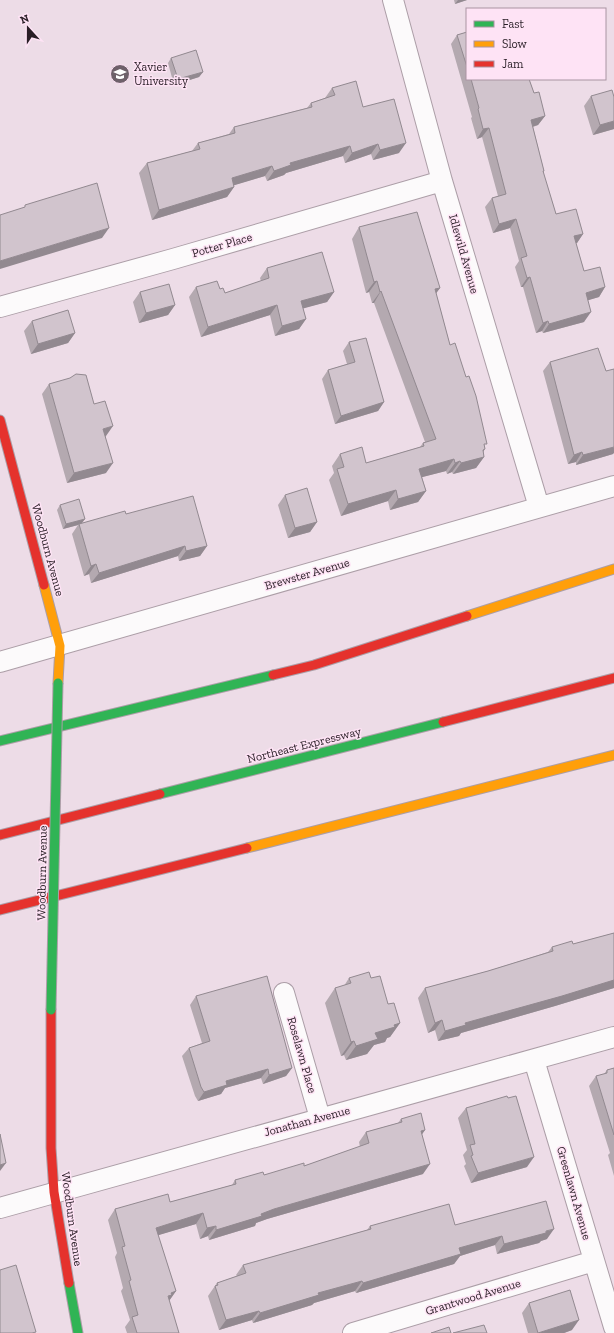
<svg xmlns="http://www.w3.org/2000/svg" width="614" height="1333" font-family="'Zilla Slab',serif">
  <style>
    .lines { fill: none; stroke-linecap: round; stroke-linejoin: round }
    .street-casing { stroke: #ac9ea7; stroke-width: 22 }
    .fast-casing { stroke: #ac9ea7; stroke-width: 11 }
    .slow-casing { stroke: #ac9ea7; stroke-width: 11 }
    .jam-casing { stroke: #ac9ea7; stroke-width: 11 }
    .street { stroke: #fcfafb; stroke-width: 20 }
    .fast { stroke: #30b455; stroke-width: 9 }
    .slow { stroke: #ff9f0a; stroke-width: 9 }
    .jam { stroke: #e5322d; stroke-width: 9 }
    .fast-bridge-casing { stroke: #ac9ea7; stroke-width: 11; stroke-linecap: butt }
    .fast-bridge { stroke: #30b455; stroke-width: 9 }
    .wall { fill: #b4a9b0 }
    .shaded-wall { fill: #928990 }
    .building { fill: #d1c4cd; stroke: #928990 }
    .labels { text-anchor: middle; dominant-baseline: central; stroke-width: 3; stroke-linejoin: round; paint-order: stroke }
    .poi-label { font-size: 12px; fill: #291e26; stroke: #fee3f5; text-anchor: start }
    .street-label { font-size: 12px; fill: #291e26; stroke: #fee3f5 }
  </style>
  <rect width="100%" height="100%" fill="#eddce7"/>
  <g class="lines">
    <defs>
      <path id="street" d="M393,0L442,181L539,507
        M0,307L173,259L442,181
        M0,662L614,486
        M284,993L320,1118
        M534,1060L614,1327
        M0,1208L614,1037
        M353,1333L594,1261"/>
      <path id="fast" d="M0,741L273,675
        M160,794L443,722
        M69,1283L78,1333"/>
      <path id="slow" d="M44,585L60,646L58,683
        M467,616L614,569
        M247,848L614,755"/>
      <path id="jam" d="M0,420L44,585
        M273,675L314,665L467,616
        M443,722L614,678
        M0,835L160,794
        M0,910L247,848
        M51,1010V1148L54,1192L69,1283"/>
    </defs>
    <use href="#street" class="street-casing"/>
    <use href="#fast" class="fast-casing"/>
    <use href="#slow" class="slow-casing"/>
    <use href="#jam" class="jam-casing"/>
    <use href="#street" class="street"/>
    <use href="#fast" class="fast"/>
    <use href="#slow" class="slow"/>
    <use href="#jam" class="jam"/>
    <defs>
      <path id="fast-bridge" d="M51,1010L58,683"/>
    </defs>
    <use href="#fast-bridge" class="fast-bridge-casing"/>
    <use href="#fast-bridge" class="fast-bridge"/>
  </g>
  <path class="wall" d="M454,0H467L455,4Z
    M467,32V79H529L534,93L545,116L538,125L533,127L544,171L543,173L556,214L583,234L577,243H576L584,271L605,287L599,297L588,300L584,322L543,333L542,331L536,333L523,287H521L515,267L519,261L510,228L493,233L485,207L492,198L498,196L482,137L477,139L471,118L472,117L451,44L457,35Z
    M171,58L203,72L199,77L174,85L168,63Z
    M332,88L363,107L399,153L373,160L371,154L345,163L343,156L286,173L284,175L267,181L265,176L234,185V187L227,197L152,220L139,173L147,163L192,151L198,143L229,134L234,127L307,108L311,103L325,98Z
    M591,96L614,129L593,135L584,106Z
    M359,227L440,288L436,293L450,345L485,447L483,452L484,457L476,468L453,474L452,472L447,474L446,471L422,477L426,491L418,502L390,510L388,501L341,516L329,480L334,473L332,466L340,454L366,463L420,447L423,443L425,442L374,303H372L369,292L366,293L352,239Z
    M267,268L334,292L327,302L303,308L306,319L299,329L275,336L270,315L201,337L189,297L196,287L220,289L225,293L261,281L260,278Z
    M140,292L175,305L168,315L139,323L133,302Z
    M32,321L75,333L68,343L31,354L24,331Z
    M349,342L384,402L378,411L335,424L322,379L328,370L347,364L343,351Z
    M550,362L606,371L613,454L576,465V462L568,464L543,371Z
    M49,384L94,404L106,436V473L67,483L42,394Z
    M285,495L317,522L310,532L288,538L278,505Z
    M60,505L85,519L82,523L126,514L207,546L200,556L179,561L178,556L91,583L89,574L84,576L72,534L78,525L63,529L57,510Z
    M614,933V988L555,1006L461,1033L459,1036L438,1041L435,1030L428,1033L418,998L425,988L488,971L548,952L552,947L573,944Z
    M349,978H371L388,1004L400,1023L390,1037L387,1038L385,1042L374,1045L367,1054L346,1060L344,1055L341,1056L325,1003L335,988L344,986Z
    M196,996L292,1068L286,1076L263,1084L261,1078L225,1088L221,1094L198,1101L195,1096L182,1056L189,1048L202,1043L190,1005Z
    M614,1068V1176L608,1155L610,1153L589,1086L596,1076L604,1074L607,1070Z
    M466,1108L527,1167L471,1183L464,1166L466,1164L463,1155L467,1150L458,1118Z
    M401,1119L425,1130L422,1134L423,1174L267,1219L256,1223L255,1226L209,1240L208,1236L200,1239L196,1224L158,1235L176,1291L169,1301L179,1333H127L125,1327L130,1320L121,1291L123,1288L115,1257L117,1253L108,1220L115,1209L170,1202L232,1185L235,1180L264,1175L304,1166L360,1147L359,1142L366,1132L398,1123Z
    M455,1225L547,1239L541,1241L539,1243L497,1254L495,1245L460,1256L454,1264L356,1293L355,1291L314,1303L312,1305L253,1323L252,1320L219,1330L208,1296L217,1283L237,1276L236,1275L243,1265L367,1230L370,1226Z
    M529,1303L572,1330L564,1333H528L522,1313Z"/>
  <path class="shaded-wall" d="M458,0H467L455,4Z
    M203,72L199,77L174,85L178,79Z
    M545,116L538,125L524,129L531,120Z
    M614,121V129L593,135L600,125Z
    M489,128L482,137L477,139L483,129Z
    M406,143L399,153L373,160L380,150Z
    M378,144L371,154L345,163L352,153Z
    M350,146L343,156L286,173L284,175L267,181L274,171L290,163Z
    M272,166L265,176L225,188L232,178Z
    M234,187L227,197L152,220L159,210Z
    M516,219L510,228L493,233L499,224Z
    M109,228L102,238L0,269V261Z
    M583,234L577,243L567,246L574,236Z
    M530,277L523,287H521L527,278Z
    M377,281L369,292L366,293L374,282Z
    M605,287L599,297L579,303L586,293Z
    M440,288L432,299L435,289Z
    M381,291L374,303H372L380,292Z
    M334,292L327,302L294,311L301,301Z
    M175,305L168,315L139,323L146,313Z
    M277,305L270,315L201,337L208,327Z
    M591,312L584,322L543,333L549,324Z
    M306,319L299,329L275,336L282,326Z
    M548,321L542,331L536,333L543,323Z
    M75,333L68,343L31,354L38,344Z
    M384,402L378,411L335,424L341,416Z
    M113,426L106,436L96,439L103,429Z
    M614,447V453L613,454L576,465L583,455Z
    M485,449L479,458L484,457L476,468L453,474L461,463L483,450Z
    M582,452L576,462L568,464L574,455Z
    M454,459L446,471L411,480L419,469Z
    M460,461L452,472L447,474L455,463Z
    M113,463L106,473L67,483L74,473Z
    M396,490L388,501L341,516L348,504Z
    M426,491L418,502L390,510L398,499Z
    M85,519L81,524H79L78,525L63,529L66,524Z
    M317,522L310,532L288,538L295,528Z
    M185,546L178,556L91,583L99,573Z
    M207,546L200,556L179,561L186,551Z
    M96,564L89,574L84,576L91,566Z
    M614,980V988L555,1006L461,1033L459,1036L438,1041L445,1031L465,1023Z
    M442,1020L435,1030L428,1033L435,1023Z
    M400,1023L390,1037L387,1038L385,1042L374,1045L367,1054L346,1060L356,1046L375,1033L394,1025Z
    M354,1041L344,1055L341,1056L351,1042Z
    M292,1068L286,1076L263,1084L269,1075Z
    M268,1069L261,1078L225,1088L221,1094L198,1101L204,1092L226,1081Z
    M425,1130L418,1140L421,1131Z
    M534,1157L527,1167L471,1183L478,1173Z
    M6,1163L0,1171V1165Z
    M430,1164L423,1174L267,1219L256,1223L255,1226L209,1240L216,1230L274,1209Z
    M203,1213L196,1224L149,1238L156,1228Z
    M216,1226L208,1236L200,1239L207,1228Z
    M554,1229L547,1239L541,1241L539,1243L497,1254L504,1244Z
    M502,1236L495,1245L460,1256L454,1264L356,1293L363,1283L459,1248Z
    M362,1281L355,1291L314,1303L312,1305L253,1323L260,1313L318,1293Z
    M176,1291L169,1301L161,1307L171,1293Z
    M259,1311L252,1320L219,1330L226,1320Z
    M579,1320L572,1330L564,1333H538Z"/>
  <path class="building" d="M467,32V67L457,35Z
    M196,50L203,72L178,79L171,58Z
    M471,79H529L534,93L539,92L545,116L531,120L544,171H543L556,214L576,209L583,234L574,236L584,271L600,267L605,287L586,293L591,312L549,324L548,321L543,323L530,277L527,278L521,258L527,256L516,219L499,224L492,198L506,194L489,128L483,129L478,109L479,108Z
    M356,81L363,107L394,99L406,143L380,150L378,144L352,153L350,146L290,163L291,165L274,171L272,166L232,178L234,187L159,210L147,163L200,149L198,143L235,133L234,127L312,107L311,103L335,95L332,88Z
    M612,90L614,97V121L600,125L591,96Z
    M97,183L109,228L0,261V215L25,207V205Z
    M417,212L440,288L435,289L450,345L455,343L466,377L469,376L476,396L487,444H484L485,449L483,450L484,457L461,463L460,461L455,463L454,459L419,469L426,491L398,499L396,490L348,504L337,469L344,467L340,454L362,447L366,463L424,446L423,443L436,439L381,291L380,292L377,281L374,282L359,227Z
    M322,252L334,292L301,301L306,319L282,326L277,305L208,327L196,287L217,281L220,289L223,288L225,293L269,278L267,268Z
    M169,284L175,305L146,313L140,292Z
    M68,310L75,333L38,344L32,321Z
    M366,338L384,402L341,416L328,370L355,362L349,342Z
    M598,348L606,371L614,369V447L583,455L582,452L574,455L550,362Z
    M76,374L86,375L94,404L105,401L113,426L103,429L113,463L74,473L49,384L70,378Z
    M307,488L317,522L295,528L285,495Z
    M193,496L207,546L186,551L185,546L99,573L96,564L91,566L79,524L125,511L126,514Z
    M79,499L85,519L66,524L60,505Z
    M614,933V980L562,996L465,1023L466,1025L445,1031L442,1020L435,1023L425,988L488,971L553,951L552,947L572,941L573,944Z
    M369,972L371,978L380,976L388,1004L394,1003L400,1023L394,1025L395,1027L375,1033L378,1039L356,1046L354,1041L351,1042L335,988L351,983L349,978Z
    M267,976L292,1068L269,1075L268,1069L226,1081L227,1085L204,1092L201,1087L189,1048L210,1041L196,996Z
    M614,1068V1135L596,1076L607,1073V1070Z
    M507,1096L508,1098L516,1096L534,1157L478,1173L471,1156L473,1155L470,1145L475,1144L466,1108Z
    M421,1113L425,1130L421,1131L430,1164L274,1209L261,1214L262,1216L216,1230V1226L207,1228L203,1213L156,1228L176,1291L171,1293L172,1295L168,1296L179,1333H137L132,1317L138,1315L129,1281L131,1280L122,1247L125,1246L115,1209L168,1194L170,1202L236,1184L235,1180L263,1172L264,1175L304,1163V1166L369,1143L366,1132L402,1122L401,1119Z
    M0,1134L6,1163L0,1165Z
    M546,1201L554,1229L546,1231V1233L504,1244L502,1236L459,1248L461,1254L363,1283L362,1281L318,1293L319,1295L260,1313L259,1311L226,1320L215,1286L218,1285L217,1283L246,1273L243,1265L371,1229L370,1226L449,1204L455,1225Z
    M16,1265L36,1332L32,1333H0V1270Z
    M570,1290L579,1320L538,1333L529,1303Z
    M484,1325L487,1333H453Z
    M449,1327L451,1333H431Z"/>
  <defs>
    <symbol id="university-disc" viewBox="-11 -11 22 22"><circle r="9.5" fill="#6e606a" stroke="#fee3f5"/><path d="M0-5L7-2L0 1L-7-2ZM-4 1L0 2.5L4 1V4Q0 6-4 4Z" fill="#fff"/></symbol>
  </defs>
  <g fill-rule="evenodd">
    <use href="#university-disc" x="109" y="63" width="22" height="22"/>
  </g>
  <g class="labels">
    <g class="poi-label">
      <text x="134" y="67">Xavier<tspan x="134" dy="14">University</tspan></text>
    </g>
    <g class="street-label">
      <text transform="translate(222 245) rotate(-16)">Potter Place</text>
      <text transform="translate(464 254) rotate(74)">Idlewild Avenue</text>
      <text transform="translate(48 550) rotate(75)">Woodburn Avenue</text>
      <text transform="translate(307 574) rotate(-16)">Brewster Avenue</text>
      <text transform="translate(304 745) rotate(-14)">Northeast Expressway</text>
      <text transform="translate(42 873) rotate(-89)">Woodburn Avenue</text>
      <text transform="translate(302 1055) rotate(74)">Roselawn Place</text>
      <text transform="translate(307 1121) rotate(-15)">Jonathan Avenue</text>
      <text transform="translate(574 1193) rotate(74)">Greenlawn Avenue</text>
      <text transform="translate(72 1219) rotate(82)">Woodburn Avenue</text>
      <text transform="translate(473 1297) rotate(-17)">Grantwood Avenue</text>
    </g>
  </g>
  <rect x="466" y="8" width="140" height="72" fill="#fee3f5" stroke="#a994a2"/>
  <rect x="474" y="21" width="20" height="6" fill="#30b455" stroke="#a994a2"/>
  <text x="502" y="28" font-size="12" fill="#291e26">Fast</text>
  <rect x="474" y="41" width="20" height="6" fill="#ff9f0a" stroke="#a994a2"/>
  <text x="502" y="48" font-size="12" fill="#291e26">Slow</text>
  <rect x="474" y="61" width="20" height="6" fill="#e5322d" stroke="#a994a2"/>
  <text x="502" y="68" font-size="12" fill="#291e26">Jam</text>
  <g transform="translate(28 28) rotate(339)" stroke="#fee3f5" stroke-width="3" paint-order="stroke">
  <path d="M0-3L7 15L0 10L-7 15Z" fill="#291e26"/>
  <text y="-6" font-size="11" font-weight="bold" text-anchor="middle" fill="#291e26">N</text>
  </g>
</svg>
